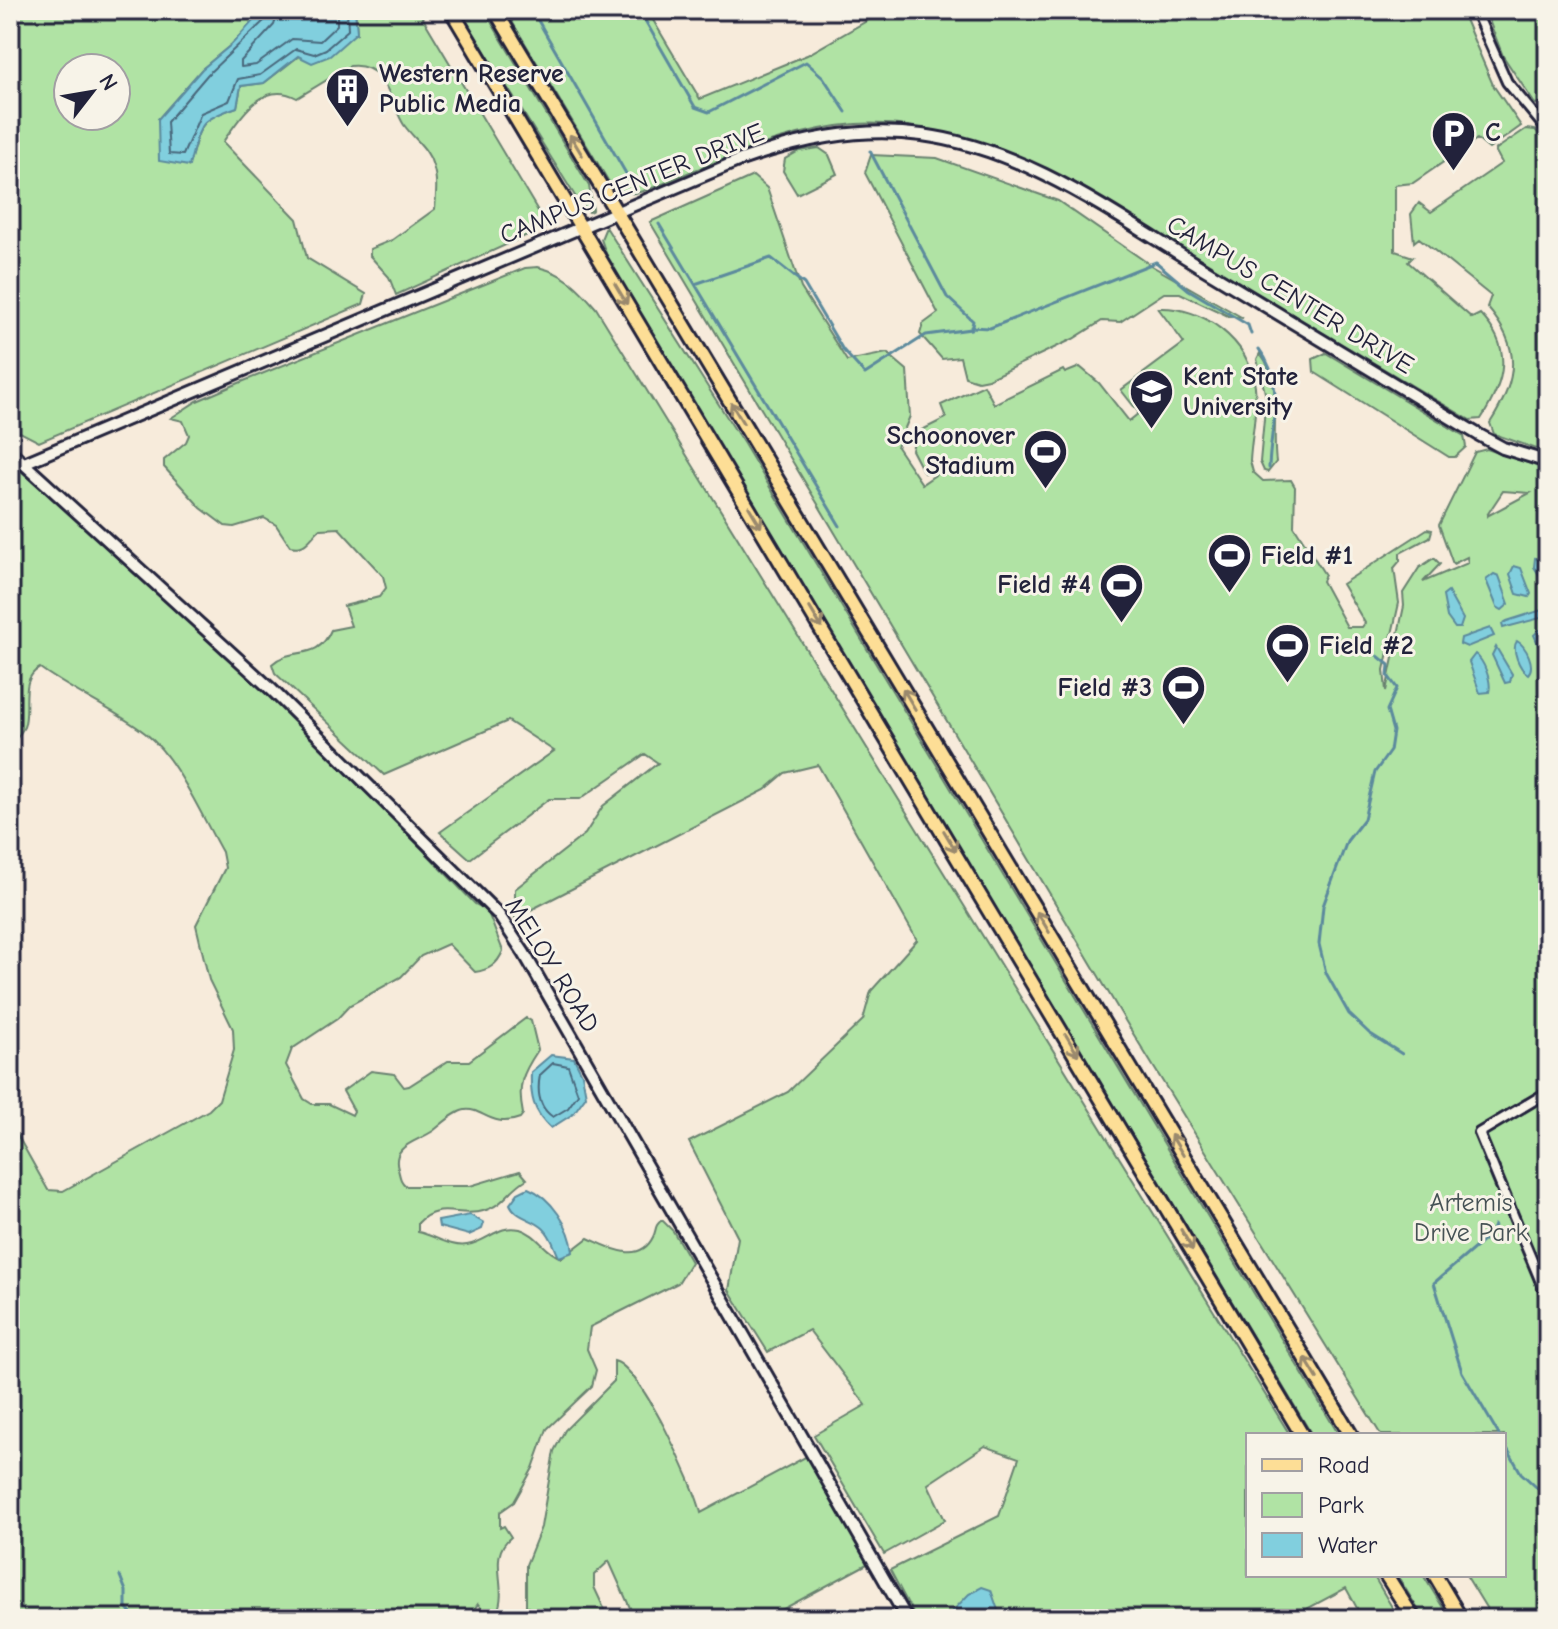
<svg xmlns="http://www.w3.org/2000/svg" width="1558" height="1629" font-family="'Comic Neue',sans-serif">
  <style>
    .green { fill: #b0e3a4; stroke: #698270; stroke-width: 2; fill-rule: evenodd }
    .water { fill: #81cfde; stroke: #5b8a9d; stroke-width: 2 }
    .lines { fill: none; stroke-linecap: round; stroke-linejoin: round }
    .shore { stroke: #48677c; stroke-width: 2 }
    .stream { stroke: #5b8a9d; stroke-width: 3 }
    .minor-casing { stroke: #22223b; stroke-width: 14 }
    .tertiary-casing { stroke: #22223b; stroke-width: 16 }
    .primary-casing { stroke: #22223b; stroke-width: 18 }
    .minor { stroke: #f7f3e8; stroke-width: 8 }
    .tertiary { stroke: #f7f3e8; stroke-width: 10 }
    .primary { stroke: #fdde96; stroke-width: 12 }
    .oneway { stroke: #9a896d }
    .labels { text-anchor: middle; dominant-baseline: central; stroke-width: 6; stroke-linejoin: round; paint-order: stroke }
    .poi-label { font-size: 26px; font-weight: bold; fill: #22223b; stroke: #f7f3e8; text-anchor: start }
    .street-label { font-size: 26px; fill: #22223b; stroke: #f7f3e8 }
    .park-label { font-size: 26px; fill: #465255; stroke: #f7f3e8 }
  </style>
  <rect width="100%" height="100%" fill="#f7ebdb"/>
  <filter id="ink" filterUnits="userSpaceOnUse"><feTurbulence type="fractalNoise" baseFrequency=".0125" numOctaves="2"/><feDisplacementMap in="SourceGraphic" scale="16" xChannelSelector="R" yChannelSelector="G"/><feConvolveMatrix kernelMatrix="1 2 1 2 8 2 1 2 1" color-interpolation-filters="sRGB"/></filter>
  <g filter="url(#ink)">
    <path class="green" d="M10,10H263L232,44L202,69L158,119L188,166C202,127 194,121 237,107L241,86L264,83L299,56L357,33L355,10H418L547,226L396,295L389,277L370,256V249L392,240L435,209C436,195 438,180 433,166C429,149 414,139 404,125C390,103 387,62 350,66L297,98C263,79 240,117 223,142L297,219L307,258L366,294L363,304L39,442L10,427ZM68,68H116V116H68Z
      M459,10H484L589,186L593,210L589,212L575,196Z
      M505,10H647L700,99L807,55L886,10H1461L1493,85L1521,126L1489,149L1477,139L1413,183L1395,185V251L1413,257L1408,262L1472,318L1480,314C1514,348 1505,382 1481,419L1470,420L1049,170C987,143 924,120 856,124C801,128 748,149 698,169C678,176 656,189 635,193C627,194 620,191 612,187Z
      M1485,10H1548V101L1535,104L1503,56Z
      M1526,129L1535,130L1548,141V453L1494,434L1490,423C1518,380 1522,347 1487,307L1491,296L1419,238L1414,242L1411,214L1419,203L1431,212L1502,163L1495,150Z
      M819,148L829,155L837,174L797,194L783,171L785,159L799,151Z
      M871,155L937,158L1058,201L1152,266L1243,318L1228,316L1180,293H1164L1120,322L1102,321L1073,339L988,379L978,381L965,377L960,357L942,359L920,334L923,324L938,313L865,173Z
      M753,176L767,188L801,288L847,361L887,353L907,370L910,416L897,447L922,484L938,473L935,470L924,473L912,450L916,433L946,418L941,405L984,385L994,404L1063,370L1065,373L1080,367L1099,383L1129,421L1139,413L1121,390L1184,343L1158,308C1203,306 1249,340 1255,387C1258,410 1251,438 1250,461L1253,472L1263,481L1291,480L1295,487L1294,526L1325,575L1322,581L1347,627H1362L1365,623L1342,584L1427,529L1432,530L1430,537L1400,553V561L1394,568L1399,603L1384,670L1386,691L1404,606L1403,593L1419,568L1434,558L1440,564L1423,582L1468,563L1467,557L1453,564L1439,525L1475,452L1487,449L1548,470V1619H1493L1466,1575H1504V1435H1381L1129,1027L650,222ZM1503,491L1530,493L1487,516V515Z
      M606,227L744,444L1339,1435H1312L610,265L601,239Z
      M538,267C566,274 578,287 596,308L1290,1435H1248V1575H1373L1399,1619H1363L1346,1588L1288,1619H916L890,1570L999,1516L1019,1458L985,1446L928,1484L945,1520L884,1554L814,1435L866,1405L809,1330L768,1352L729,1290L738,1238L689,1142L788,1092L863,1020L871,991L917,940L818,765L785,773L765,790L515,918V889L585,834L603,806L658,763L645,754L580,799H549L470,859L440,832L554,751L508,721L384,775L275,673L272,664C293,645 317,663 331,630L351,626L344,606L379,597L386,588L383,576L339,528L320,529C309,539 306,550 290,546L276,525L264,518L234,527L225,526L201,508L164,467V460L186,442L189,435L183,421L171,418L197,401L239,383L525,268Z
      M1260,353C1284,383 1271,426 1276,462L1268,472L1264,471L1260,462L1266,397L1257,359Z
      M1326,353L1464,436L1466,447L1455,457H1449L1314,372L1313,359Z
      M10,462L135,567L332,755L475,904L487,910L503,951C497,965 489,970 475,972L448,944L421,956L401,977L350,1005L337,1019L292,1049L286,1065L304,1099L312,1104H329L352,1115L354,1111L343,1091L371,1071L394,1074L404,1087L409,1086L448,1061H469L526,1018L531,1021L538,1050C522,1074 517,1085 523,1114L520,1118C492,1129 481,1107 465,1110C454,1112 442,1124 433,1131C417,1142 391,1145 398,1169C400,1177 400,1181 406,1186H470L520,1171L527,1179C509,1189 504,1206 483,1211C459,1218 438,1201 418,1223V1232C434,1235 451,1248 467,1245C488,1242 498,1224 520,1229C538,1234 545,1253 562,1258L588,1238C606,1246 639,1266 653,1237C657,1229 654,1226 662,1220L673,1231L691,1262L678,1283L590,1327L587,1349L596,1370L592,1386L547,1429L533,1468L514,1502L500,1512V1528L504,1526L511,1537C486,1557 509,1586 497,1612L485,1613L478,1604L467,1619H10V1122L48,1190L63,1191L209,1110L219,1100L234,1050L233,1029L209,980L196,925L225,868L222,852C202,817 177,758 145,733C113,709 73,692 40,668C18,679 31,708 24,727C20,734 14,742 10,749Z
      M614,1361C640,1366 695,1485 701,1513L809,1455L869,1563L765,1619H635L609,1561L594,1575V1587L609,1619H553L526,1606V1565L541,1527L554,1451L565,1430L614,1381Z
      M1397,1575H1423L1450,1619H1424Z"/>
    <path class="water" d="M263,10H355L357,32L330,56L312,63L298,56L264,83L241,86L237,107C196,121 200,126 189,166L159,161L158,119L202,69L232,44Z
      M1535,558L1541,560L1548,576V588L1534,567Z
      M1514,566L1521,568L1531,594L1529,597L1517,594L1510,574Z
      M1494,574L1499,576L1509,604L1502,610L1497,607L1486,580Z
      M1448,592L1463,619L1460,628H1455L1447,617L1443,596Z
      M1548,608V616L1503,628L1502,624L1507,621Z
      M1490,628L1494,636L1467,647L1460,644L1461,638Z
      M1539,630L1548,632V666L1534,635Z
      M1517,641C1526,646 1536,666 1528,674C1519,669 1511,649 1517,641Z
      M1496,647L1512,674L1510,682L1505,683L1492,655Z
      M1475,654C1484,660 1492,682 1489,692L1480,693L1469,662Z
      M551,1055L574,1058L582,1074L586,1096L573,1114L551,1128C533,1112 530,1096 531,1072Z
      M528,1188C551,1197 571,1227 573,1252L559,1257C554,1247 552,1236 543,1228C532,1218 516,1218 510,1204L518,1193Z
      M470,1215L484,1223L482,1229L469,1235L439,1227L438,1221Z
      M982,1587L991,1590L1001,1619H945L969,1594Z"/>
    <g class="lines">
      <path class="shore" d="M269,10L266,19L208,74L167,122L169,154L183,155L201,113L229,101L238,79L260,75L296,49L314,54L326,49L348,30L347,10
        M279,10L274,25L241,61V67L256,65L292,39L320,41L337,25V10
        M553,1063L568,1066L578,1094L568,1108L553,1117C539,1108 537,1091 540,1075Z"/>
      <path class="stream" d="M532,10L628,177
        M639,10L695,107L709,112L806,62L823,77L846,112
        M659,224L840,526
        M695,284L771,258L804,284L843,350L865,374L926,335L971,329L973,321L947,297L870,151
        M971,327L990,328L1156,262L1189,290L1248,325L1251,334
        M1259,349C1287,385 1270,426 1269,468
        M1378,656L1389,665L1388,676L1397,688L1387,710L1393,731L1390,751L1375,772L1364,819L1347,841L1323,906L1319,944L1326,973L1349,1014L1369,1033L1402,1054
        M1494,1225L1490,1235L1434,1283L1462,1372L1499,1435
        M1504,1443L1521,1473L1548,1498
        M120,1576L126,1591V1608L136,1619
        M1547,1619L1548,1615"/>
      <defs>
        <path id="minor" d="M743,10H748
          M1475,10L1507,82L1548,131
          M1548,1092L1479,1133L1548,1299"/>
        <path id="tertiary" d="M10,451L272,690L498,914L524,953L907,1619
          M24,463L738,161C797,140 858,126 922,135C1028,149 1120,219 1209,272C1299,327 1389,380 1479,435L1503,448L1548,462"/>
        <path id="primary" d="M451,10L1302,1435
          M495,10L1351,1435
          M1386,1575L1414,1619
          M1435,1575L1461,1619"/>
      </defs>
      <use href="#minor" class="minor-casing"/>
      <use href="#tertiary" class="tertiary-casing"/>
      <use href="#primary" class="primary-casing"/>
      <use href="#minor" class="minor"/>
      <use href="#tertiary" class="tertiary"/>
      <use href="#primary" class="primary"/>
    </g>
    <defs><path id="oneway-shaft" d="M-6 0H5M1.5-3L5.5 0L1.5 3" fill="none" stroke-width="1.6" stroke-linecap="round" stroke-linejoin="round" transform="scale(2)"/></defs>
    <g class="oneway">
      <use href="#oneway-shaft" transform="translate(576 145) rotate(-121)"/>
      <use href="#oneway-shaft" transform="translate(621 294) rotate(59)"/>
      <use href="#oneway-shaft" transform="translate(737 413) rotate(-121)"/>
      <use href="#oneway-shaft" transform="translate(755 517) rotate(59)"/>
      <use href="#oneway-shaft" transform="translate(816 618) rotate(59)"/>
      <use href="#oneway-shaft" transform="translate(909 699) rotate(-121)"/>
      <use href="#oneway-shaft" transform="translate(950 841) rotate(59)"/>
      <use href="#oneway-shaft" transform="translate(1043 922) rotate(-121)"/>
      <use href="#oneway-shaft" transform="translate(1072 1045) rotate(59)"/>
      <use href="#oneway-shaft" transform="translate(1177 1145) rotate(-121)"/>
      <use href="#oneway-shaft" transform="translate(1187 1240) rotate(60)"/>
      <use href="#oneway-shaft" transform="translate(1311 1368) rotate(-121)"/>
    </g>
  </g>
  <defs>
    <symbol id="building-pin" viewBox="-11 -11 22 30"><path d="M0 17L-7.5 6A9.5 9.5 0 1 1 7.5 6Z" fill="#22223b" stroke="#f7f3e8"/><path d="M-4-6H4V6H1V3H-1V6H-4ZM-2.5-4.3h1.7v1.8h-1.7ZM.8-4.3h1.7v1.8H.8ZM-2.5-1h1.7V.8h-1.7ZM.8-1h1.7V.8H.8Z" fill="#fff"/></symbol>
    <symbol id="parking-pin" viewBox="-11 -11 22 30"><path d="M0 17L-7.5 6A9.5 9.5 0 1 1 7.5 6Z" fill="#22223b" stroke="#f7f3e8"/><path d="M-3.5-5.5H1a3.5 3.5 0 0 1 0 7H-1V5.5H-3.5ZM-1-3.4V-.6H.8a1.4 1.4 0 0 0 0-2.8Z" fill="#fff"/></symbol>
    <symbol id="university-pin" viewBox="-11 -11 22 30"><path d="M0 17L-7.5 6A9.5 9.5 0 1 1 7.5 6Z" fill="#22223b" stroke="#f7f3e8"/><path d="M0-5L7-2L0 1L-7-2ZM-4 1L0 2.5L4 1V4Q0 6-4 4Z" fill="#fff"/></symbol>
    <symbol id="stadium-pin" viewBox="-11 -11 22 30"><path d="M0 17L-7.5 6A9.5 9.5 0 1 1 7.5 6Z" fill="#22223b" stroke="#f7f3e8"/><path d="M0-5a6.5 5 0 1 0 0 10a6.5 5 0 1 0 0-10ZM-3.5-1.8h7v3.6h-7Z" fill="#fff"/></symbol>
  </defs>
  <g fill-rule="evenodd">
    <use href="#building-pin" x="322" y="64" width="51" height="69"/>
    <use href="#parking-pin" x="1428" y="108" width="51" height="69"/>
    <use href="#university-pin" x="1126" y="366" width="51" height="69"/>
    <use href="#stadium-pin" x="1020" y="426" width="51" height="69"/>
    <use href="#stadium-pin" x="1204" y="530" width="51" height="69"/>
    <use href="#stadium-pin" x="1096" y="560" width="51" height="69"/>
    <use href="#stadium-pin" x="1262" y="620" width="51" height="69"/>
    <use href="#stadium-pin" x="1158" y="662" width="51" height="69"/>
  </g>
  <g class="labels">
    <g class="poi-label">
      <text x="379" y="74">Western Reserve<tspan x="379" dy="30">Public Media</tspan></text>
      <text x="1485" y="133">C</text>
      <text x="1183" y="377">Kent State<tspan x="1183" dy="30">University</tspan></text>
      <text x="1015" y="436" text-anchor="end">Schoonover<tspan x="1015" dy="30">Stadium</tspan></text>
      <text x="1261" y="556">Field #1</text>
      <text x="1091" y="585" text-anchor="end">Field #4</text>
      <text x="1319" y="646">Field #2</text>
      <text x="1152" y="688" text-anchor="end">Field #3</text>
    </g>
    <g class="street-label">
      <text transform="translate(632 184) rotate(-22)">CAMPUS CENTER DRIVE</text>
      <text transform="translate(1290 295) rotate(31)">CAMPUS CENTER DRIVE</text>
      <text transform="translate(552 965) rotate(58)">MELOY ROAD</text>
    </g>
    <g class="park-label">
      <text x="1471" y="1203">Artemis<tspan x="1471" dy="30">Drive Park</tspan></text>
    </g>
  </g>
  <rect width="1558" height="1629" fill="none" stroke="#f7f3e8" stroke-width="40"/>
  <rect x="20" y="20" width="1518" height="1589" fill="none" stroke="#22223b" stroke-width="3" filter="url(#ink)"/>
  <rect x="1246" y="1433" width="260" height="144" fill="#f7f3e8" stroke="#a29fa3" stroke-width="2"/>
  <rect x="1262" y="1459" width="40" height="12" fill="#fdde96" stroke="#a29fa3" stroke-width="2"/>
  <text x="1318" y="1473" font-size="24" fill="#22223b">Road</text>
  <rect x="1262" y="1493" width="40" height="24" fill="#b0e3a4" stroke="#a29fa3" stroke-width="2"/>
  <text x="1318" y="1513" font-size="24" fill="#22223b">Park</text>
  <rect x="1262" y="1533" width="40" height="24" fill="#81cfde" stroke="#a29fa3" stroke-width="2"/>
  <text x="1318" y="1553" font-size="24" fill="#22223b">Water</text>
  <g transform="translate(92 92) rotate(59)"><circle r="38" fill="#f7f3e8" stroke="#a29fa3" stroke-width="2"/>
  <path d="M0-6L14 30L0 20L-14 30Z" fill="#22223b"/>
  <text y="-12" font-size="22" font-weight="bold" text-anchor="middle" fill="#22223b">N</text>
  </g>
</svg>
